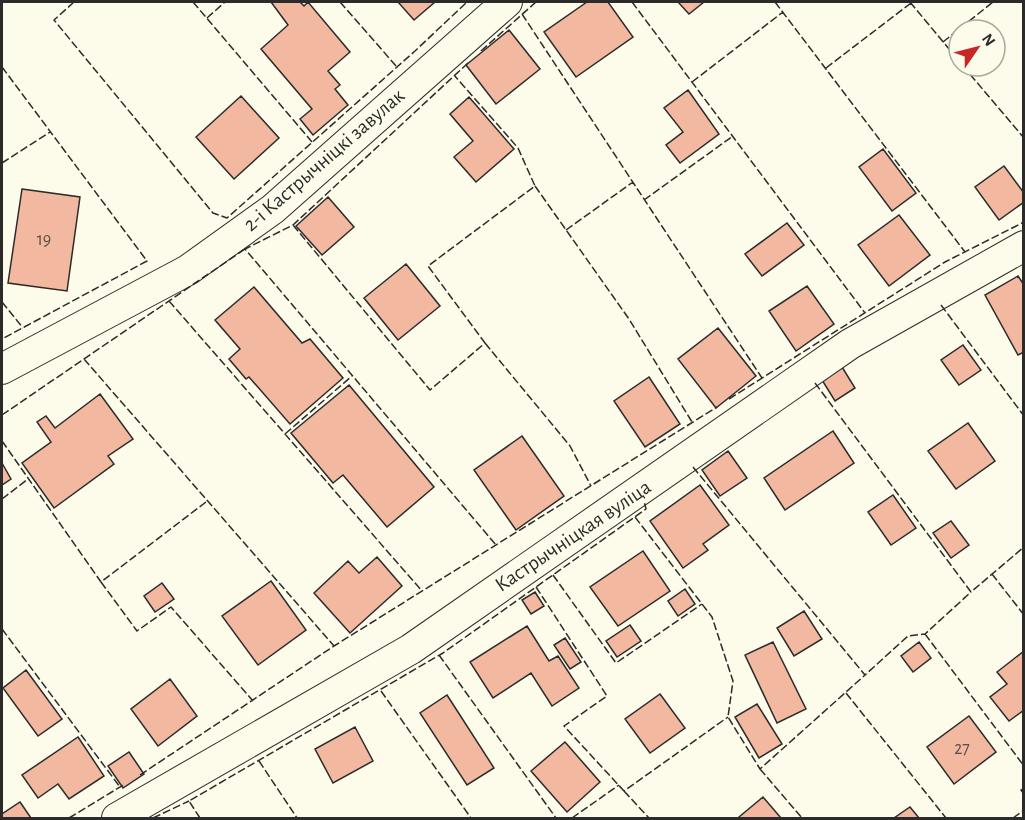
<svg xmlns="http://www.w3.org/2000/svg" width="1025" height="820" font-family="'Alegreya Sans',sans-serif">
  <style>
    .building { fill: #f2b8a0; stroke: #2b2b2b; stroke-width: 1.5 }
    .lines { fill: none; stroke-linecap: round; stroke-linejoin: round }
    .minor-casing { stroke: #2b2b2b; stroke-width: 32 }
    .minor { stroke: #fdfbea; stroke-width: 30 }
    .fence { stroke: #2b2b2b; stroke-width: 1.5; stroke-dasharray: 8 3; stroke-linecap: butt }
    .labels { text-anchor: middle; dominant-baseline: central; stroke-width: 4.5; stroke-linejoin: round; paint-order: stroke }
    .number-label { font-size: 18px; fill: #5d4e48 }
    .street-label { font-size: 21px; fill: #2b2b2b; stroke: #fdfbea }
  </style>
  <rect width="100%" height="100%" fill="#fdfbea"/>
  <path class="building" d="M271,2H300L304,6L308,2L350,52L328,71L340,85L335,89L348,105L313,135L300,119L312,109L261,49L288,25Z
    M398,2H435L414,20Z
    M587,2H608L633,37L576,77L544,32Z
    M678,2H704L689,14Z
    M509,30L540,69L496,104L466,65Z
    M688,90L719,134L680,163L666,145L683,132L664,108Z
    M241,96L279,138L234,179L196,137Z
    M469,97L514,149L476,182L454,157L473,141L450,114Z
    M883,149L916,193L892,211L859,167Z
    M1004,166L1024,193V202L999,220L975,187Z
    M22,189L80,197L67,291L8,283Z
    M328,197L354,227L322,255L296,226Z
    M899,215L930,255L889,286L858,245Z
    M787,223L804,245L762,276L745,254Z
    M406,264L440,306L398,340L364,298Z
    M1018,276L1024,285V352L1018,355L985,295Z
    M807,286L834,324L796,351L769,311Z
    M254,287L302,343L310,339L343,378L290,424L249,377L246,379L229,359L240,349L215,320Z
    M718,328L756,376L716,408L678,359Z
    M963,345L981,370L959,385L941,360Z
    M842,367L855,388L835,401L822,380Z
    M649,377L680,424L645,447L614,401Z
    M349,385L434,487L387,527L343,475L333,483L291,433Z
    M100,394L133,439L108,456L114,464L54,508L22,463L51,442L37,422L46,416L55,428Z
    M968,423L995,461L956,489L928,451Z
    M833,431L854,463L785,510L764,478Z
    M522,436L564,496L516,530L474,470Z
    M728,451L747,478L720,496L702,470Z
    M2,463L11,479L2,485Z
    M700,485L729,525L703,544L708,550L683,568L650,521Z
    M893,495L916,528L891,545L868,512Z
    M951,521L969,545L951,558L933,533Z
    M643,551L670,591L618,626L590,587Z
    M377,557L402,586L350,633L314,593L348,561L359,573Z
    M271,581L306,630L258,665L222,616Z
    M162,583L174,599L155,612L144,596Z
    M685,589L695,604L678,616L668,601Z
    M535,592L544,606L531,614L522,600Z
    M804,611L822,639L794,656L777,628Z
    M630,625L641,641L617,657L606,641Z
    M527,626L549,661L558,656L579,688L552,706L531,673L493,698L470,662Z
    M565,638L581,662L570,669L554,645Z
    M773,642L806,709L777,723L745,655Z
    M919,642L931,658L913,672L901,656Z
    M1024,651V710L1009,721L990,697L1007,684L997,672Z
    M26,670L62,719L38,736L3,688Z
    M170,679L197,716L158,746L131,709Z
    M660,694L685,728L650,753L625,719Z
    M447,695L494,768L467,785L420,713Z
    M757,704L782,744L759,758L735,717Z
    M969,716L996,752L954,784L927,747Z
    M355,727L373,761L333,783L315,749Z
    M78,737L104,776L69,799L58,784L38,798L22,775Z
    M565,742L600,782L567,812L531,771Z
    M129,752L144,774L123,788L108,766Z
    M763,797L781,818H740L739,817Z
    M20,802L31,818H2V814Z
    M910,807L919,818H894Z"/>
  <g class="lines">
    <defs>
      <path id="minor" d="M2,369L188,270L273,209L507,2
        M117,818L411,649L850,344L1024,246"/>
    </defs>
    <use href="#minor" class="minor-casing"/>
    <use href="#minor" class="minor"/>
    <path class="fence" d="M74,2L54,20L213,213L227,218L415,51L467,2
      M193,2L312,142
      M340,2L397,67
      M632,2L865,313
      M775,2L965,252
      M910,2L959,61
      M522,14L762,378
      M207,18L225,2
      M943,42L993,2
      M481,51L536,2
      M468,63L293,225L245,249L496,545
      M963,66L1024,138
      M2,67L147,261L2,339
      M826,68L911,3
      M692,82L783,12
      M2,163L50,132
      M535,186L629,319L692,422
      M644,200L733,136
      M293,225L430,390L485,343L428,266L535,186L518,148L454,75
      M566,230L633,182
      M169,301L422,591
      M2,302L23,328
      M941,305L1024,416
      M485,343L570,446L591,486
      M84,359L334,646
      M815,383L971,592L1024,547
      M729,399L945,262L1024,222
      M2,415L245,249
      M285,434L352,376
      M2,441L101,582
      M693,467L865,675L908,636L925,634L971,592
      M2,499L28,479
      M206,502L101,582L137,631L171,607L253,701
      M635,517L712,617L733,681L728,717L760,769L865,675
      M992,574L1024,615
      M553,575L616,663L702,604
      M536,587L607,696L564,726L624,791L728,717
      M2,629L120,787
      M925,634L1024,766
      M439,655L556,818
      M381,691L471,818
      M846,693L946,818
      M259,761L297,818
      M760,769L802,818
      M140,775L334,646L717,407
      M1024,788L1021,790L1024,794
      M624,791L649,818
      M69,818L125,784
      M153,818L189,801
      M200,818L189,801L443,653L646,509L644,501
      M572,818L619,785
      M1013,818L1024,810"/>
  </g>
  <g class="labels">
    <g class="number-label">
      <text x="44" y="240">19</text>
      <text x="962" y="749">27</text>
    </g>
    <g class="street-label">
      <text transform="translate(324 160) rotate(-41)">2-і Кастрычніцкі завулак</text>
      <text transform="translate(573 536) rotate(-34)">Кастрычніцкая вуліца</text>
    </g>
  </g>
  <rect width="1025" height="820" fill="none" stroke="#2b2b2b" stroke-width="6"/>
  <g transform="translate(977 48) rotate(55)"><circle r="28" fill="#fdfbea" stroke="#a9a89e" stroke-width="1.5"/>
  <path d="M0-4.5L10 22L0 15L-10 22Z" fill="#c62828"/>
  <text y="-9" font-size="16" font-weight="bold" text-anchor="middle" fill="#2b2b2b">N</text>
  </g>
</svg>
